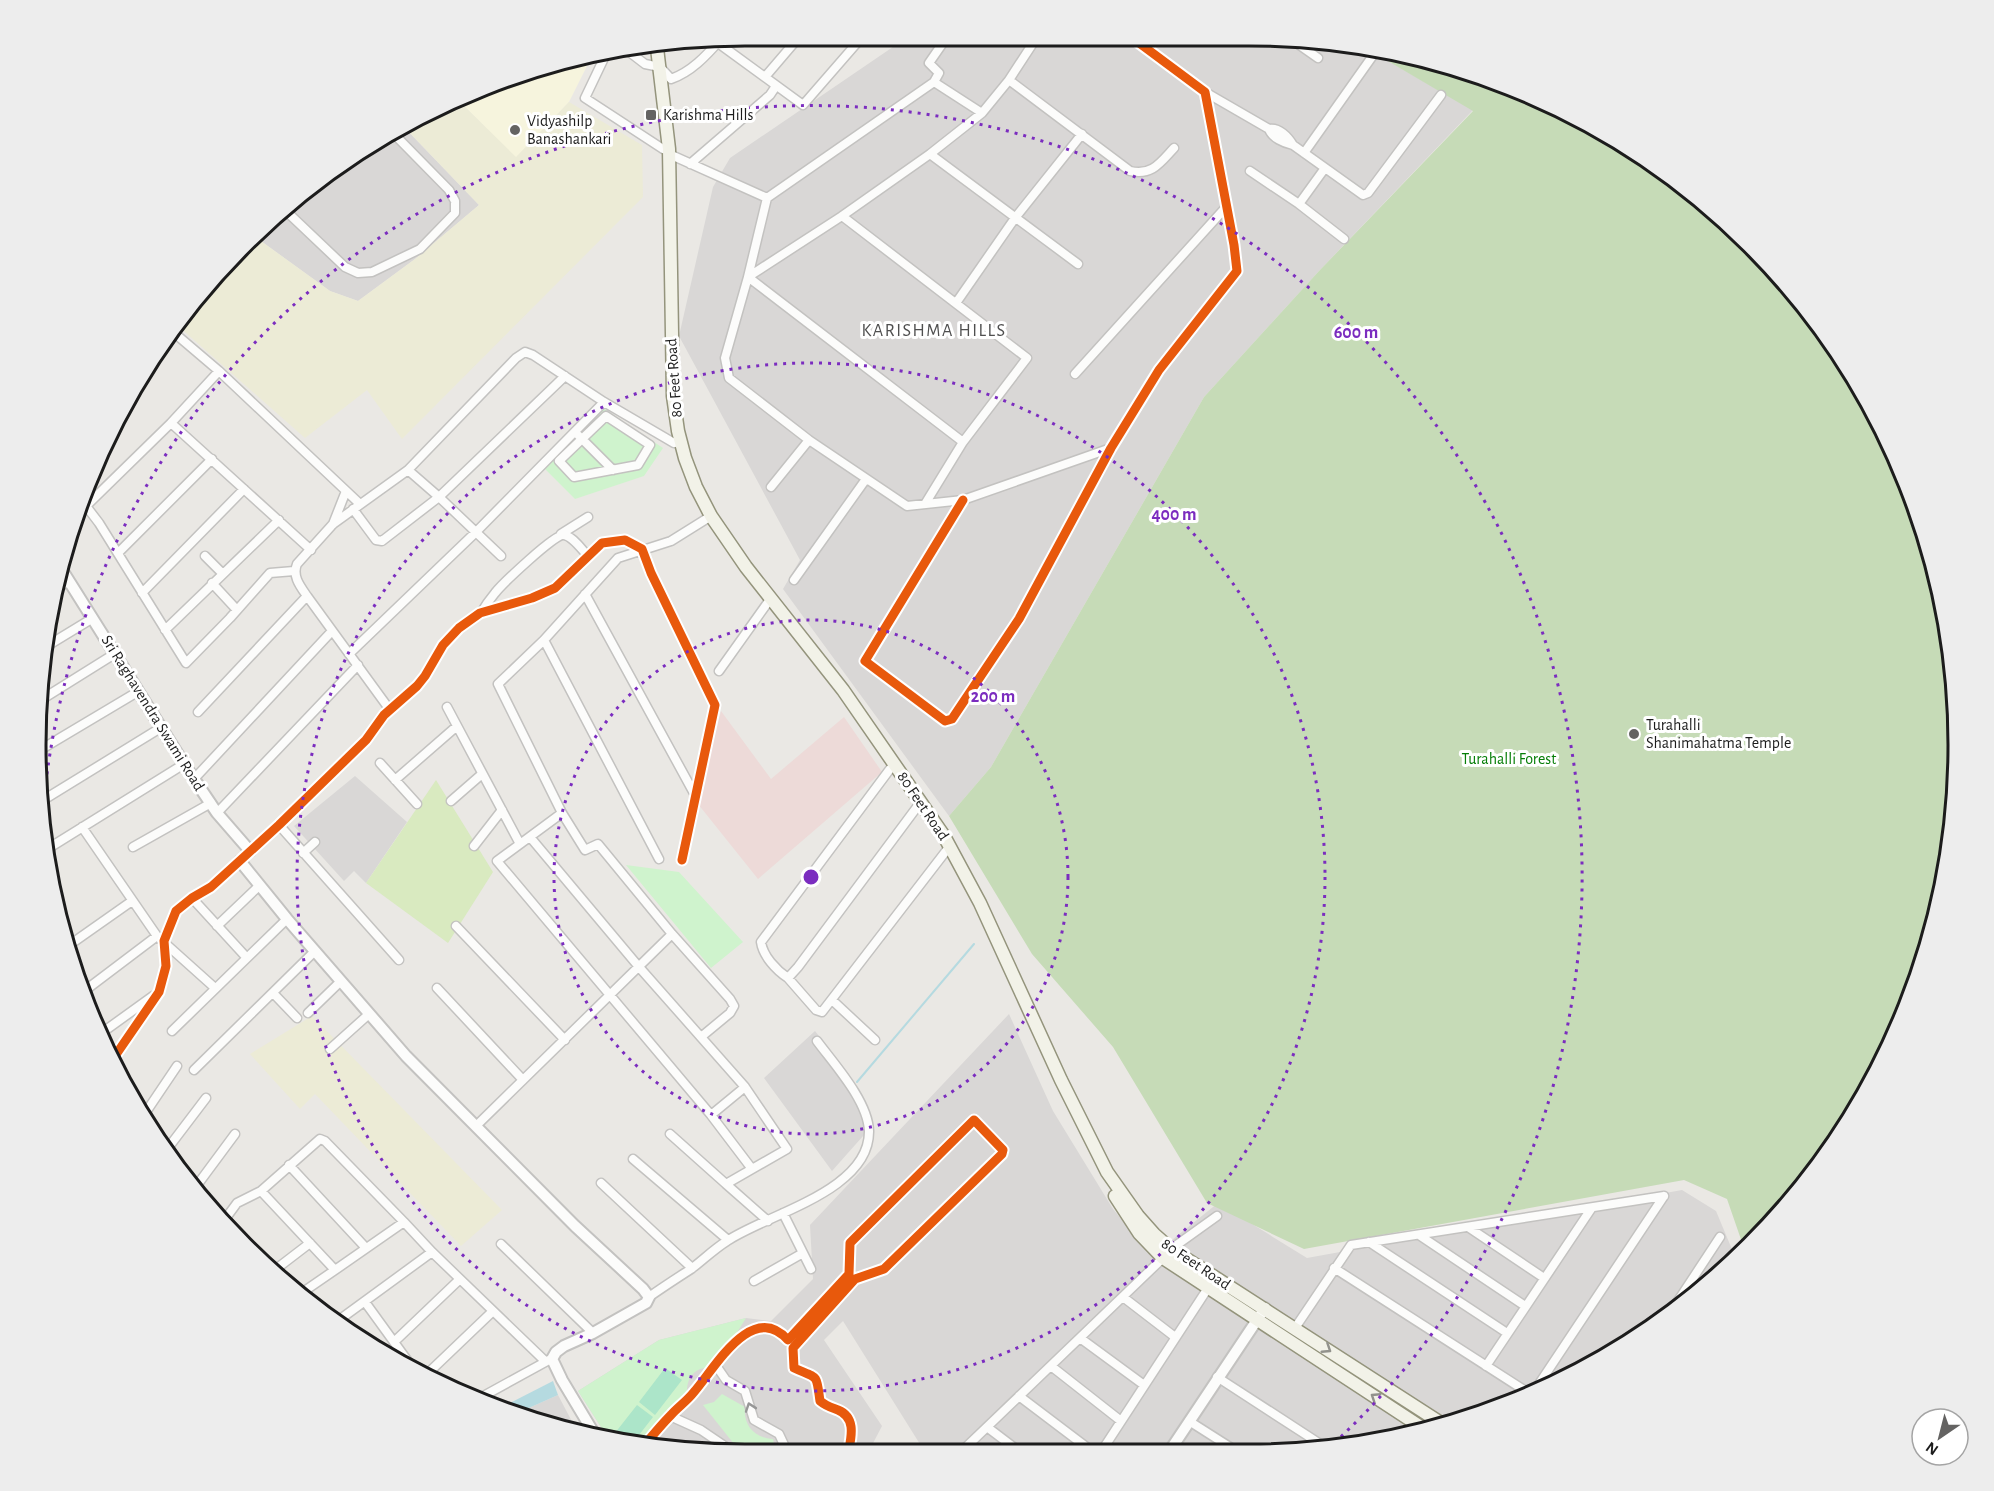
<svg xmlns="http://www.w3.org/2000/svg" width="1994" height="1491" font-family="'Alegreya Sans',sans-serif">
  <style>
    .residential { fill: #d9d7d6 }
    .commercial { fill: #eddad8 }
    .education { fill: #f6f4dd }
    .farmland { fill: #ecebd6 }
    .grass { fill: #d9eac0 }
    .forest { fill: #c6dbb7 }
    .park { fill: #cff3cd }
    .pitch { fill: #ace5c9 }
    .water { fill: #b5dae0 }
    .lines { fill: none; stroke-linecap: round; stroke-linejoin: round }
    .stream { stroke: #b5dae0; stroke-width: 2 }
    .minor-casing { stroke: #c3c2c0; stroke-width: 11 }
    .tertiary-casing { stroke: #c3c2c0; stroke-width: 14 }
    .secondary-casing { stroke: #94947c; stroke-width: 15 }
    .minor { stroke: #fcfcfb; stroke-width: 8 }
    .tertiary { stroke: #fcfcfb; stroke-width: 10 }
    .secondary { stroke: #f2f2e8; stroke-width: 12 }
    .cycleway-casing { stroke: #fff; stroke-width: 13 }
    .cycleway { stroke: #e8590c; stroke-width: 9 }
    .oneway { stroke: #92928c }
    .oneway2 { stroke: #979797 }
    .ring { fill: none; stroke: #7b2cbf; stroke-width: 3; stroke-dasharray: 3 6 }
    .poi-dot { fill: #646362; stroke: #fff; stroke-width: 2 }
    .labels { text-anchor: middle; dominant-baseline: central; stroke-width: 6; stroke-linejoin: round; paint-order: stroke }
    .poi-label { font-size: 16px; fill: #1c1c1c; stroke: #fff; text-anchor: start }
    .street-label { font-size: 16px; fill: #1c1c1c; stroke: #fff }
    .park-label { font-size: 16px; fill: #067e08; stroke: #fff }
    .neighbourhood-label { font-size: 18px; letter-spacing: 1.5px; fill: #4f4f4f; stroke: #fff }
    .rim { fill: none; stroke: #1c1c1c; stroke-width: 3 }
    .centre { fill: #7b2cbf; stroke: #fff; stroke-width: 3 }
    .ring-label { font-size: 18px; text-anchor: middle; font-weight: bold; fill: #7b2cbf; stroke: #fff; stroke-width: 6; stroke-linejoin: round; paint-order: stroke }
  </style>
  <rect width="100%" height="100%" fill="#eae8e4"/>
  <path class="residential" d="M909,36L1295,38L1369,50L1473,110L1319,271L1204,397L991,767L949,816L783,589L800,560L679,336L713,187L730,158Z
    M403,126L479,205L415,259L358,301L330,291L254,236L390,131Z
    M355,776L407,822L366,883L354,871L344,881L294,826Z
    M1009,1014L1053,1111L1113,1209L1152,1256L1218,1203L1307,1258L1682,1190L1716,1211L1736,1259L1643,1335L1477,1417L1341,1449H923L843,1321L824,1340L882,1426L870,1449H653L608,1438L578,1391L659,1340L746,1318L771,1321L813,1279L810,1225Z
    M815,1031L849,1074L871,1127L832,1171L764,1078Z
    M558,1395L577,1431L513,1415Z"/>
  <path class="commercial" d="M721,711L771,779L844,717L882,772L758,879L698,804Z"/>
  <path class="education" d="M592,56L569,102L516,158L460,102L562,60Z"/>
  <path class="farmland" d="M460,102L516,157L569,102L642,145L643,197L402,439L367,390L305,438L177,325L244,244L254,236L330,291L358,301L415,259L479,205L403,126Z
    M312,1016L502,1210L461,1246L315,1094L300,1109L250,1054Z"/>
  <path class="grass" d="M436,780L493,872L448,943L366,883Z"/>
  <path class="forest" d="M1369,50L1432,60L1562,109L1643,156L1750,244L1838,351L1904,474L1944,607L1958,745L1944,884L1904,1017L1839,1139L1745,1251L1727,1199L1684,1180L1304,1249L1207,1203L1113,1047L1032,954L949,816L991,767L1204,397L1319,271L1473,111Z"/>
  <path class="park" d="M603,408L663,448L644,476L575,499L545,469Z
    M626,865L679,872L743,942L711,968Z
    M746,1318L715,1368C699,1365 687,1374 687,1391L639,1446L608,1438L578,1391L659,1340Z
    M722,1394L745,1407C743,1425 754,1438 773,1439L775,1449H738L703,1405L714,1402Z"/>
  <path class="pitch" d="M665,1368L682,1380L655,1415L639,1402Z
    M637,1405L653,1417L632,1444L615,1433Z"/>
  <path class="water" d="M553,1381L558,1395L513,1415L498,1409Z"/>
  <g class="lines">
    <path class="stream" d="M857,1082L974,944"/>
    <defs>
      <path id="minor" d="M1037,37L1009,80L982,113L930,154L842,216L748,277L725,358L729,378L809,440L907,506L963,500L1111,448
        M1288,37L1318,58
        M714,40L803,105L863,36
        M628,51L645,64L660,67L671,79C691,72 706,56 720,40
        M606,54L585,98L663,149
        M765,77L800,36
        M1009,80L1130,171C1152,176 1160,163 1174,148
        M934,82L939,73L929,63L947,37
        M1205,92L1269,129C1279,127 1288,137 1293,145L1363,195L1368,193L1441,95
        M1269,129C1272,138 1284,143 1293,145
        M1304,153L1374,54
        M669,154L767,198L748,277L963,442
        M930,154L1078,264
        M690,164L770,95L776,86
        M1325,168L1299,204L1344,239
        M1250,171L1299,204
        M767,198L934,82L982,113
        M286,211L345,267L358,273L372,272L420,249L455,213V201L449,190L391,131
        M842,216L1027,358L963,442L925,504
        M956,303L1015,218L1082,134
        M172,331L219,371L360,504
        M1075,374L1227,206
        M606,416L650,445L638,465L574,477L559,461Z
        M171,423L311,550
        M579,436L613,470
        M408,470L439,497L501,556
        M771,487L809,440
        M963,500L865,661L945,721L952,719L1019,619L1111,448L1159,370L1237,271L1234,245L1205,92L1131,37
        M86,506L99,523L186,663L230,618L270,573L294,571
        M83,509L171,423L219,371
        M353,509L376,540L382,541L439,497L565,376
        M711,516L671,541L618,558L544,640L498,684L562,813L497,861L711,1115L752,1169
        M333,524L346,491
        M561,534L588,517
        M118,553L212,459
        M205,556L222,573
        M794,580L866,479
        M212,583L237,610
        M56,589L69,581
        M142,593L244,489
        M585,594L695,795
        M481,613C485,606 490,599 495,593C502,584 555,534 563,535C572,535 582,550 588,556
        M165,630L279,520
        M544,640L659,859
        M47,646L93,618
        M349,654L476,532L604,402
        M719,671L771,598
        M44,698L116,653
        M447,707L520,844
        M390,710L307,596C300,586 292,576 297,564L333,524L408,470L516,358L525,352L533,355L604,402L674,443
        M198,712L307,596
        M40,750L139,691
        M380,763L417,804
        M890,769L761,942C763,956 776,970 788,978L798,967L917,807
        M194,779L332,631
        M395,780L457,726
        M451,801L482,774
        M40,802L162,727
        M217,813L358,665
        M562,813L585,850L598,844L672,934L730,999L734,1006L730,1013L701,1037
        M279,825L399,960
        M82,827L157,936L215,988
        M530,837L639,967L745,1087L787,1149L726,1184L768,1221
        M474,846L502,810
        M133,847L211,803
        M49,848L184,764
        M303,853L315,842
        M192,898L247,958
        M217,926L259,886
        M456,926L565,1040
        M68,946L132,901
        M788,978L816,1010L822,1012L946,851
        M437,988L523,1080
        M83,992L157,936
        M273,993L297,1018
        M832,1000L875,1040
        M308,1013L341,981
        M172,1031L287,919
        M103,1032L153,996
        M330,1049L369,1014
        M115,1056L159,992L166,966L164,941L176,911L192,898L211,887L279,825L366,740L384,715L417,686L425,676L443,645L459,628L480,613L532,598L555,588L602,543L625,540L642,549L651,573L715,705L682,860
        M194,1070L315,951
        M144,1115L177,1066
        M711,1115L745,1087
        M476,1126L672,934
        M670,1134L726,1184
        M165,1152L206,1098
        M633,1159L728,1240
        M289,1165L366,1248
        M601,1183L692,1268
        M195,1188L235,1134
        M261,1191L320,1139L325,1141L404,1222
        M783,1213L811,1269
        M223,1222L237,1203L261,1191L335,1270L404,1222L432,1252L545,1361
        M1468,1227L1544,1278
        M1419,1235L1525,1306
        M1369,1242L1507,1333
        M501,1244L593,1333
        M1171,1249L1217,1216
        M280,1266L310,1243
        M1334,1268L1527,1392
        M754,1281L803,1253
        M303,1292L335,1270
        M649,1297C663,1287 677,1278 691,1269C703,1260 714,1249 727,1241C767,1214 870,1191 869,1131C868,1101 834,1064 817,1041
        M1123,1297L1175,1337
        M365,1302L415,1371
        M1670,1313L1720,1237
        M339,1320L432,1252
        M1295,1328L1351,1245L1664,1196
        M1080,1338L1144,1385
        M394,1342L460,1279
        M715,1364L726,1380L745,1391L754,1420L779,1434L786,1449
        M1051,1366L1121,1421
        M1486,1366L1591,1209
        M425,1376L493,1311
        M1217,1377L1328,1449
        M1537,1387L1664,1196
        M1019,1396L1089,1449
        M478,1399L549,1360
        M670,1416L701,1430L729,1449
        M1189,1421L1233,1449
        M987,1427L1016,1449
        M643,1447C652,1436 661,1425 671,1415C678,1407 687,1401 694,1392C715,1368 752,1300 788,1340L849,1274L850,1243L854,1239L974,1120L1003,1150L1002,1154L884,1269L855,1279L793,1348L794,1368C819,1379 816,1373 820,1401C826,1406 830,1407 838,1410C855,1417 852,1434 849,1449
        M964,1449L1163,1258
        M1103,1449L1208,1288"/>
      <path id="tertiary" d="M62,570L184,764L217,813L250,851
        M240,861L287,919L406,1056L575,1226L643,1289L649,1297L646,1303L593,1333L564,1346L556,1352L552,1359L562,1380L595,1435
        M1171,1449L1265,1308"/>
      <path id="secondary" d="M657,48L669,149L673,396L678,431L685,458L696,487L711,516L746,567L843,690L944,836L980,903L1061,1080L1107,1172L1138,1216L1154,1234L1171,1249L1444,1425
        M1115,1196L1139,1233L1163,1258L1424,1429"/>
    </defs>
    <use href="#minor" class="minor-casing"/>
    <use href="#tertiary" class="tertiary-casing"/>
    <use href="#secondary" class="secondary-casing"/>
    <use href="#minor" class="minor"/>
    <use href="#tertiary" class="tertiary"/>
    <use href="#secondary" class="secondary"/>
    <defs>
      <path id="cycleway" d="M963,500L865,661L945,721L952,719L1019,619L1111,448L1159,370L1237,271L1234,245L1205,92L1131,37
        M115,1056L159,992L166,966L164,941L176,911L192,898L211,887L279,825L366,740L384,715L417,686L425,676L443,645L459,628L480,613L532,598L555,588L602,543L625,540L642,549L651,573L715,705L682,860
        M643,1447C652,1436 661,1425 671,1415C678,1407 687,1401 694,1392C715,1368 752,1300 788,1340L849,1274L850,1243L854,1239L974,1120L1003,1150L1002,1154L884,1269L855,1279L793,1348L794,1368C819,1379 816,1373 820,1401C826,1406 830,1407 838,1410C855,1417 852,1434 849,1449"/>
    </defs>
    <use href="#cycleway" class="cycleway-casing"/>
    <use href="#cycleway" class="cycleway"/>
  </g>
  <defs><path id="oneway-chevron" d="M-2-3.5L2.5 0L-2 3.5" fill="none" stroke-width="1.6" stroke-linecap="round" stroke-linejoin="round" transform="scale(1.5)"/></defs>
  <g class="oneway">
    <use href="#oneway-chevron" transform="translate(1327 1349) rotate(33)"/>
    <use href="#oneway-chevron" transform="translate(1375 1397) rotate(-147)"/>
  </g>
  <use class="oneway2" href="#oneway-chevron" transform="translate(750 1407) rotate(-109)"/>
  <g class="ring">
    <circle cx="811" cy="877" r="257"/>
    <circle cx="811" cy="877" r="514"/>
    <path d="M43 810A771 771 0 1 1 1332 1445"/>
  </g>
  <g class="poi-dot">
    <rect x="645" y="109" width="12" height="12" rx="3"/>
    <circle cx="515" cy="130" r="6"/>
    <circle cx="1634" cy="734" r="6"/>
  </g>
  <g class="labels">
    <g class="poi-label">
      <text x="663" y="115">Karishma Hills</text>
      <text x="527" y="121">Vidyashilp<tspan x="527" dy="18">Banashankari</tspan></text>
      <text x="1646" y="725">Turahalli<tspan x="1646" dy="18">Shanimahatma Temple</tspan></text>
    </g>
    <g class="street-label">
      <text transform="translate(674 378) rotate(-94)">80 Feet Road</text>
      <text transform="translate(153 713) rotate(58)">Sri Raghavendra Swami Road</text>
      <text transform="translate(923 806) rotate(56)">80 Feet Road</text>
      <text transform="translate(1196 1264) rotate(34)">80 Feet Road</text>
    </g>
    <g class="park-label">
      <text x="1509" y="759">Turahalli Forest</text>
    </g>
    <g class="neighbourhood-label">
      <text x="934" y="331">KARISHMA HILLS</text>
    </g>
  </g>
  <path d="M0 0H1994V1491H0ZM745 46H1249A699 699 0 0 1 1948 745V745A699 699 0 0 1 1249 1444H745A699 699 0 0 1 46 745V745A699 699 0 0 1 745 46Z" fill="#ededed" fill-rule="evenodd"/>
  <path class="rim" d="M745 46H1249A699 699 0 0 1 1948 745V745A699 699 0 0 1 1249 1444H745A699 699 0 0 1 46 745V745A699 699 0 0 1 745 46Z"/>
  <circle cx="811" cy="877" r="9" class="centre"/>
  <g class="ring-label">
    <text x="1356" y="338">600 m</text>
    <text x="1174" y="520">400 m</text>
    <text x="993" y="702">200 m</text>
  </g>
  <g transform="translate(1940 1437) rotate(215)"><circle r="28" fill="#ffffff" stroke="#a4a4a4" stroke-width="1.5"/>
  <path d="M0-4.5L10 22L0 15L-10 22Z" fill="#646362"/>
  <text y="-9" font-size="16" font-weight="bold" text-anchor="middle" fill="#1c1c1c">N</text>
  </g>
</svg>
